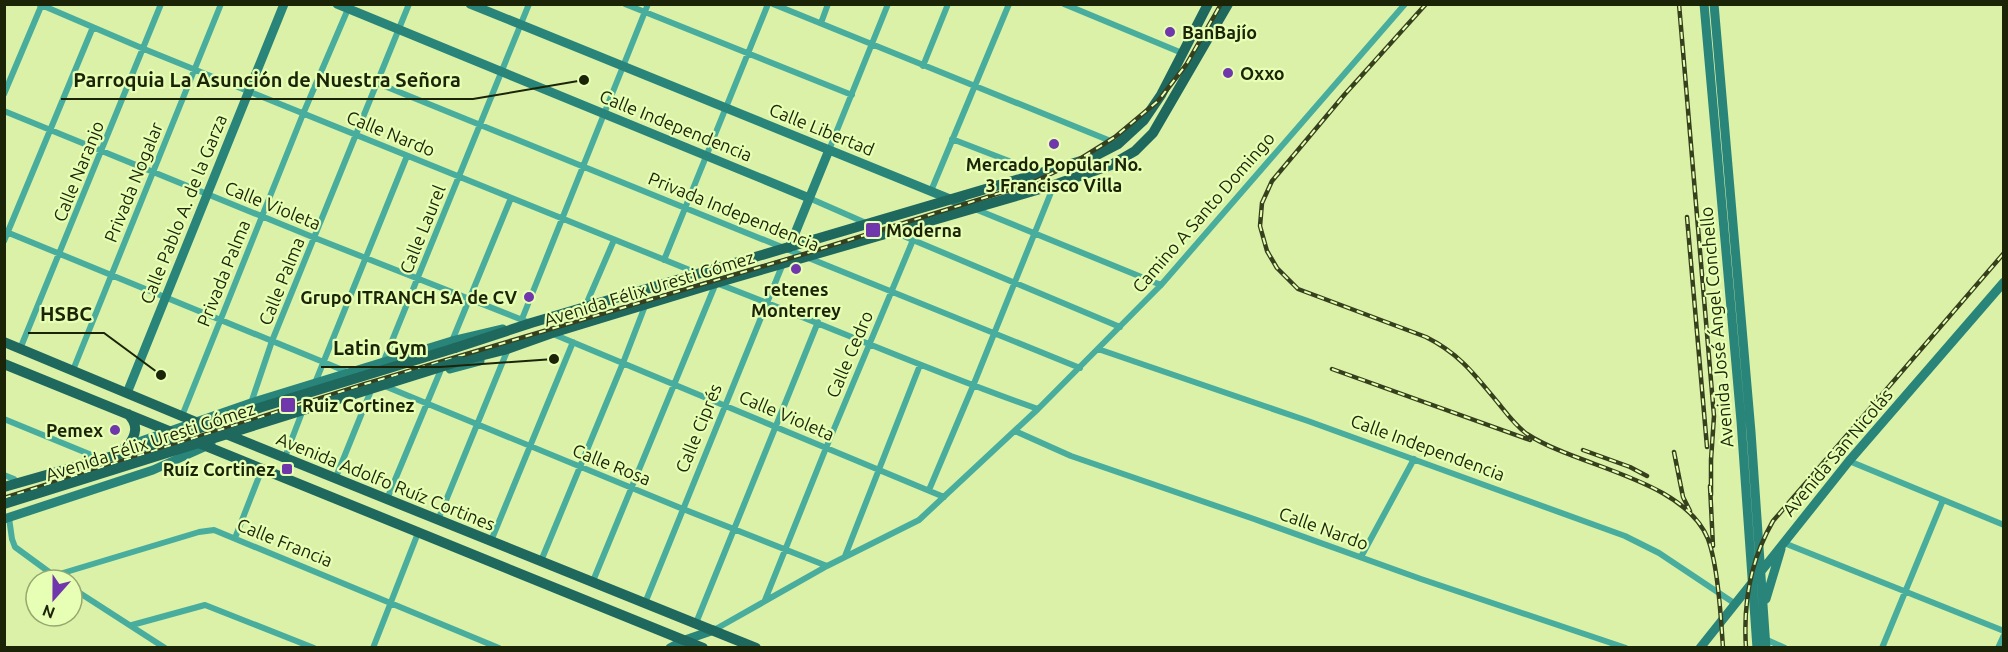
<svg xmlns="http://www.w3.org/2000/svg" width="2008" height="652" font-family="Ubuntu,sans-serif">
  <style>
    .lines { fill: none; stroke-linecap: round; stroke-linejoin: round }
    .street { stroke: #49ad9e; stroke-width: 6 }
    .secondary { stroke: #298579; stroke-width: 9 }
    .primary { stroke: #1f685e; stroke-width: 10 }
    .rail-casing { stroke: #36401d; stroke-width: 4.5 }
    .rail { stroke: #e7ffb4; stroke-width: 2; stroke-dasharray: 7; stroke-linecap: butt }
    .primary-bridge { stroke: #1f685e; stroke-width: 10 }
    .poi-dot { fill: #7036ac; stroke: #e7ffb4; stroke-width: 2 }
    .labels { text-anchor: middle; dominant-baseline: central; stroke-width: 4.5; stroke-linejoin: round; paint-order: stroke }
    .poi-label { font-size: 18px; font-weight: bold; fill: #1c2407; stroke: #e7ffb4; text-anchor: start }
    .street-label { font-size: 18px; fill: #1c2407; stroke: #e7ffb4 }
    .leader { fill: none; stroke: #1c2407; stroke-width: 2 }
    .callout-dot { fill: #1c2407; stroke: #e7ffb4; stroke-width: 2 }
    .callout-label { font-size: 20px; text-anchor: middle; font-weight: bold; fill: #1c2407; stroke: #e7ffb4; stroke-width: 4.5; stroke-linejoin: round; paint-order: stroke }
  </style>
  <rect width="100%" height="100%" fill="#daf1a7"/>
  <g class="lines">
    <path class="street" d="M39,4L144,49L697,273
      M625,4L852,95
      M773,4L1118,144
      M1064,4L1182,53
      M821,23L828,4
      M923,66L948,4
      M377,83L1080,368
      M4,94L42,4
      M4,111L315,238L530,323
      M952,139L1009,161
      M829,150L888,4
      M931,191L1009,4
      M809,198L866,223
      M975,209L1161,285
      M4,231L350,373
      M913,240L1120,327
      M4,241L93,27
      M664,260L768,4
      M585,307L614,240
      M522,319L648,4
      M553,334L944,497
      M452,341L511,198
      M20,349L161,4
      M1098,349L1308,421L1625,536L1659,553L1734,603
      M383,363L529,4
      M73,370L221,4
      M315,383L407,156
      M387,387L683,509L827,566
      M251,403L272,341L409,4
      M182,416L303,114L348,9
      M4,419L94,456
      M1015,431L1071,456L1254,519L1421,579L1626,648
      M285,457L301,415
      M1849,461L2004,525
      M4,475L14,479
      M336,477L370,393
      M929,490L973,386L1054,185
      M387,499L440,372
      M9,518L12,539L15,547L60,580
      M438,520L508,349
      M235,538L262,469
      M491,541L573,342
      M1784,543L2004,631
      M845,556L920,365
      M1361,557L1414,459
      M541,561L623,363L645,306
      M53,576L199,532L214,530L499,648
      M593,581L716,283C824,324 929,371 1038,409
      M72,588L165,648
      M765,600L826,448L913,240L894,232
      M645,603L782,266
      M696,623L818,322
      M132,625L205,605L314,648
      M714,630L827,566L919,520L1038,409L1161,285L1405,4
      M1765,639L1785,648
      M373,648L418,533
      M1882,648L1943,500
      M1998,648L2004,635"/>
    <path class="secondary" d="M337,4L809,198
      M470,4L972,208
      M1704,4L1741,421L1757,648
      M1714,4L1751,432L1766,648
      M789,248L829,150
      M450,369L480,361
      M127,393L284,4
      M124,447L251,403L452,341L503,329
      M4,519L153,470L211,444
      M1766,599L1781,549
      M670,648L685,640L714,630
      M1700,648L1849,461L2004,282"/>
    <path class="primary" d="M4,342L196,422L756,648
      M455,348L531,323L1091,158L1118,144L1144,120L1161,95L1208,4
      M460,361L504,350L552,333L716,283L1054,185L1111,165L1135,151L1153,133L1228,4
      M4,364L703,648
      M128,414C139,425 136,435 128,446"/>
    <defs>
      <path id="rail" d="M1426,4L1345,94L1272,181L1262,203L1260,226L1267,251L1277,268L1298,289L1426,337C1460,354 1475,375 1499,404C1507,414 1516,426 1527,434C1577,467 1684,479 1708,539C1718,566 1721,618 1723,648
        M1679,4L1714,416L1711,460V495
        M1687,217L1707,447
        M1332,369L1530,440
        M1583,450L1630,467L1647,476
        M1674,452L1683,497L1690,511
        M1710,486L1713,546
        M4,498L365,384L801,255L1032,183L1075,162L1115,137L1158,101L1186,65L1221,4
        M1746,648C1743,603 1751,559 1773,521L2004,253"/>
    </defs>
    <use href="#rail" class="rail-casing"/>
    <use href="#rail" class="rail"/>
    <path class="primary-bridge" d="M4,487L141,448L262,407L455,348
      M4,504L460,361"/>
  </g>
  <g class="poi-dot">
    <circle cx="1170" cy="32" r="6"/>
    <circle cx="1228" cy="73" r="6"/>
    <circle cx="1054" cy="144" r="6"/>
    <rect x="865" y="222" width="16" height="16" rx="3"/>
    <circle cx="796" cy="269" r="6"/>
    <circle cx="529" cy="297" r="6"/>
    <rect x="280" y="397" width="16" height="16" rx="3"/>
    <circle cx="115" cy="430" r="6"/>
    <rect x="281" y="463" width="12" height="12" rx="3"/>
  </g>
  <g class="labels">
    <g class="poi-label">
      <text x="1182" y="32">BanBajío</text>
      <text x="1240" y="73">Oxxo</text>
      <text x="1054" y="164" text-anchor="middle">Mercado Popular No.<tspan x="1054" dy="21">3 Francisco Villa</tspan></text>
      <text x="886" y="230">Moderna</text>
      <text x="796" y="289" text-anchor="middle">retenes<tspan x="796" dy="21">Monterrey</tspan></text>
      <text x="517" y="297" text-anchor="end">Grupo ITRANCH SA de CV</text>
      <text x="302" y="405">Ruiz Cortinez</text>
      <text x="103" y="430" text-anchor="end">Pemex</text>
      <text x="275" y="469" text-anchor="end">Ruíz Cortinez</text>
    </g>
    <g class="street-label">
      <text transform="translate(676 125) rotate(22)">Calle Independencia</text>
      <text transform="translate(822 129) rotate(22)">Calle Libertad</text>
      <text transform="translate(391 133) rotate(22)">Calle Nardo</text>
      <text transform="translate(78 171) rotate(-68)">Calle Naranjo</text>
      <text transform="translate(133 182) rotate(-68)">Privada Nogalar</text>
      <text transform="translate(273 205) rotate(22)">Calle Violeta</text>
      <text transform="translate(183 209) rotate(-68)">Calle Pablo A. de la Garza</text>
      <text transform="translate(734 211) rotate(22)">Privada Independencia</text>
      <text transform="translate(1203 212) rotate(-49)">Camino A Santo Domingo</text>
      <text transform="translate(422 229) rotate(-68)">Calle Laurel</text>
      <text transform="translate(223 273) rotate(-68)">Privada Palma</text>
      <text transform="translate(281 281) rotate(-68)">Calle Palma</text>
      <text transform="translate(649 288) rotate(-17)">Avenida Félix Uresti Gómez</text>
      <text transform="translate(1716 327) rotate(-95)">Avenida José Ángel Conchello</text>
      <text transform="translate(849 354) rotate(-67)">Calle Cedro</text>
      <text transform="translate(787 415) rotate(23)">Calle Violeta</text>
      <text transform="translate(698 428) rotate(-68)">Calle Ciprés</text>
      <text transform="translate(150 441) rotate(-18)">Avenida Félix Uresti Gómez</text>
      <text transform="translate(1428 447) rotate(20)">Calle Independencia</text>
      <text transform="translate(1837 452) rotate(-50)">Avenida San Nicolás</text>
      <text transform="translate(612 464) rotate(22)">Calle Rosa</text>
      <text transform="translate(386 481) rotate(22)">Avenida Adolfo Ruíz Cortines</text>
      <text transform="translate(1324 528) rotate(20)">Calle Nardo</text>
      <text transform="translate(285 542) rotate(22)">Calle Francia</text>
    </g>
  </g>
  <path class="leader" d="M584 80L473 99H61M161 375L104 333H28M554 359L440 367H321"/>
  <g class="callout-dot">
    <circle cx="584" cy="80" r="6"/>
    <circle cx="161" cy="375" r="6"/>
    <circle cx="554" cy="359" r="6"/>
  </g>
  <g class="callout-label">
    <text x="267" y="87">Parroquia La Asunción de Nuestra Señora</text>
    <text x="66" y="321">HSBC</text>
    <text x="380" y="355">Latin Gym</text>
  </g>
  <rect width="2008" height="652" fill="none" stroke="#1c2407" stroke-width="12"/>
  <g transform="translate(54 598) rotate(201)"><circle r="28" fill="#e7ffb4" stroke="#96a76f" stroke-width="1.5"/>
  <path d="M0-4.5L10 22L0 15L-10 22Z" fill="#7036ac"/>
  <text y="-9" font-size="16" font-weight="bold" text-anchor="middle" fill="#1c2407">N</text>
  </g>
</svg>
